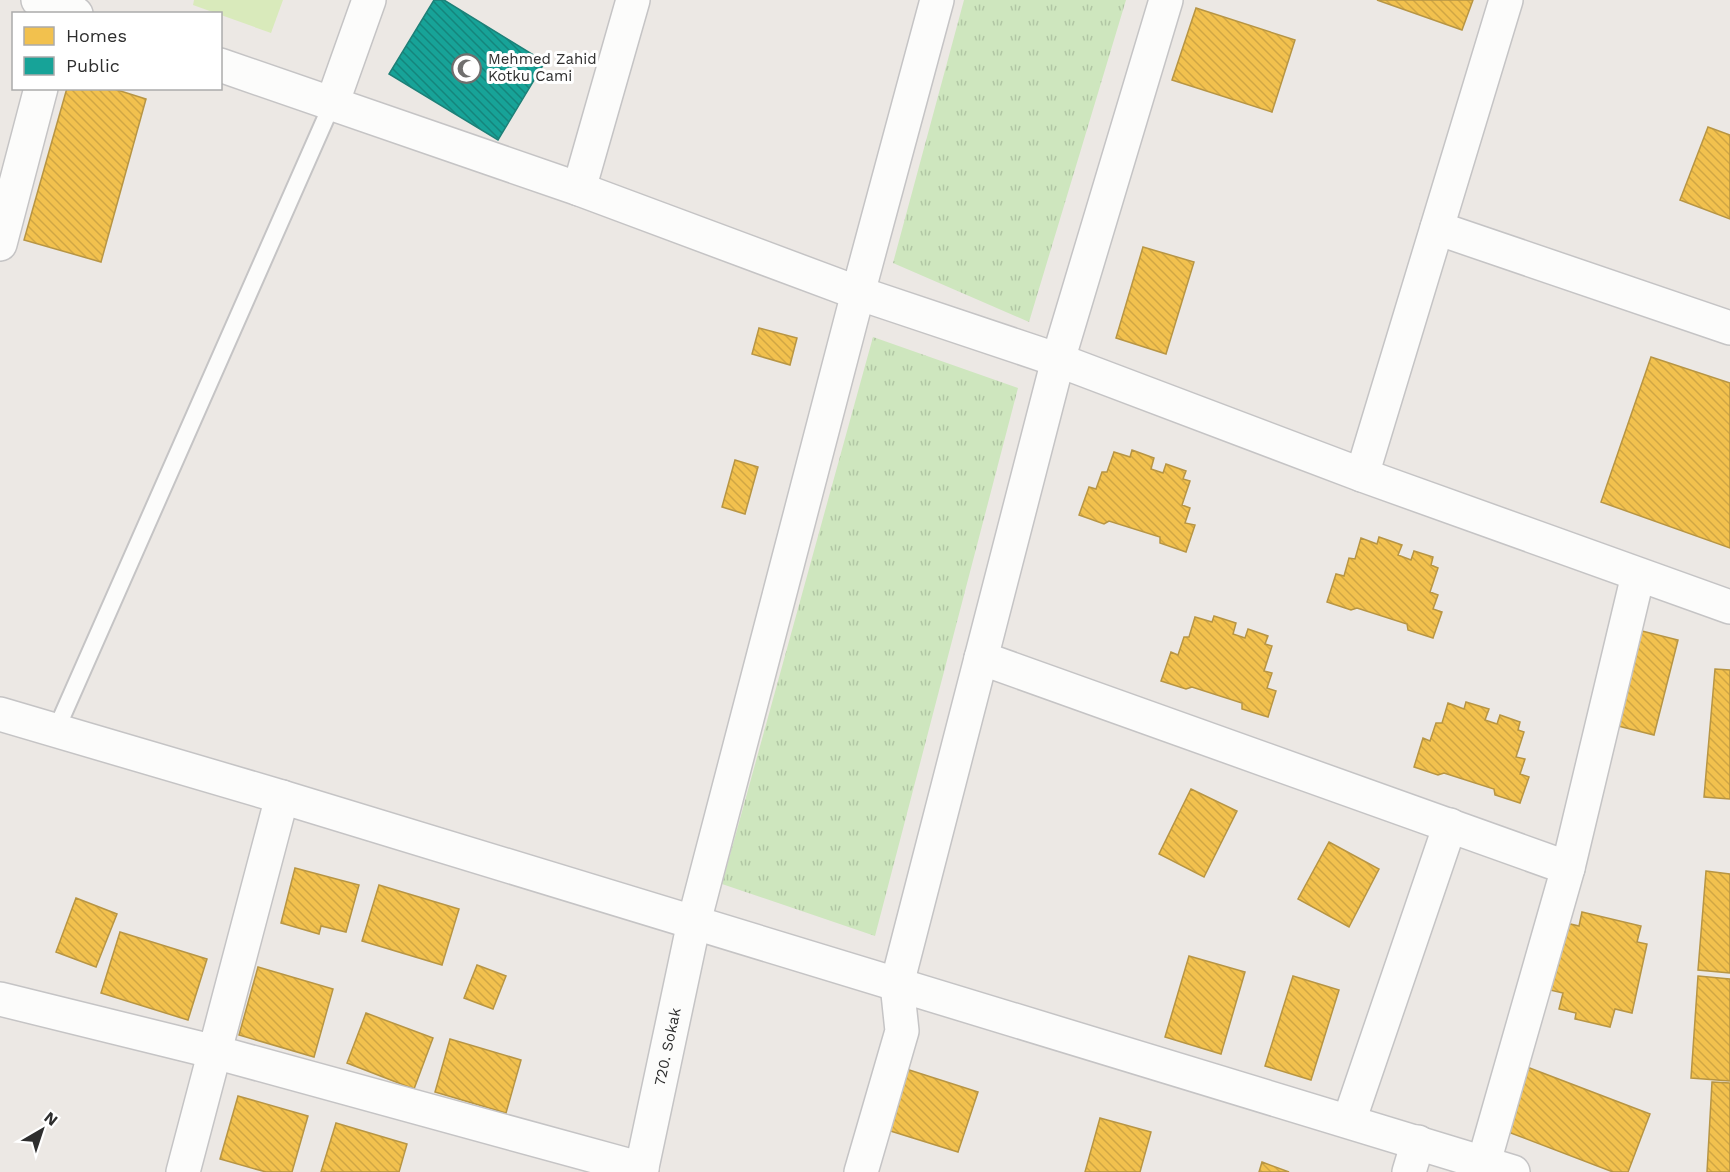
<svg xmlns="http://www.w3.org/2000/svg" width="1730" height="1172" font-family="'Work Sans',sans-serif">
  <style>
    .park { fill: url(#park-tufts) }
    .pitch { fill: #d9eabb }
    .homes { fill: url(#homes-back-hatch); stroke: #b79544; stroke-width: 1.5 }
    .public { fill: url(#public-back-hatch); stroke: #1e8078; stroke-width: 1.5 }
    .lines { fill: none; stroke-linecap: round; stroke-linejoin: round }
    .service-casing { stroke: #c5c4c5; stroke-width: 20 }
    .minor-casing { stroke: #c5c4c5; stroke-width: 36 }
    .service { stroke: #fcfcfb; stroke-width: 16 }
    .minor { stroke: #fcfcfb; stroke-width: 33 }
    .labels { text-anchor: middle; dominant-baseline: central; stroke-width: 6; stroke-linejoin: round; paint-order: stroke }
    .poi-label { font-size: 15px; fill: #2e2e2e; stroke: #fff; text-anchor: start }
    .street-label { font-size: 15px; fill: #2e2e2e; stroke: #fff }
  </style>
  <defs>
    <pattern id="park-tufts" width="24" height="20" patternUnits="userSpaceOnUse" patternTransform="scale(1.5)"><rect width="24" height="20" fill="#cee6be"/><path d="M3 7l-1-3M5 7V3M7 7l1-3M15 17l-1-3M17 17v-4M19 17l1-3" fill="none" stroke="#b1c6a4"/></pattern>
    <pattern id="homes-back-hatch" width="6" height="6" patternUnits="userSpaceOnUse" patternTransform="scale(1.5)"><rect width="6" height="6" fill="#f2c14e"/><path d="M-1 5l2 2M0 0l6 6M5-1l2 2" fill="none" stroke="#d0a644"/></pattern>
    <pattern id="public-back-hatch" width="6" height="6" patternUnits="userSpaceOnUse" patternTransform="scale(1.5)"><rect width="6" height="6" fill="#17a398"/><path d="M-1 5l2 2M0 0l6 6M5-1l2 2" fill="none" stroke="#15857c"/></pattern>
  </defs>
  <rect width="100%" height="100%" fill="#ece8e4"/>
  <path class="park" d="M964,0H1126L1029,322L893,263Z
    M873,337L1018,388L875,936L722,884Z"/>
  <path class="pitch" d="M194,0H283L271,33L193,5Z"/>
  <path class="homes" d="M1377,0H1473L1462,30Z
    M1196,8L1295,40L1272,112L1172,80Z
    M67,88H111L146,99L101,262L24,240Z
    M1708,127L1730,135V219L1680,200Z
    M1143,247L1194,262L1166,354L1116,338Z
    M759,328L797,338L790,365L752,354Z
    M1651,357L1730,383V548L1601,502Z
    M1132,450L1154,458L1151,469L1163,473L1166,464L1186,471L1183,479L1190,481L1182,505L1190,508L1185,523L1195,525L1186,552L1160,543V537L1109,521L1104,524L1079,515L1089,487L1096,489L1102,472H1107L1114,452L1130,457Z
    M735,460L758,467L745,514L722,507Z
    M1379,537L1402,545L1398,555L1411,560L1414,551L1433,557L1431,565L1438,568L1430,592L1438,595L1433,609L1442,612L1433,638L1408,630L1407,624L1357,608L1351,610L1327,602L1336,574L1344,576L1349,558L1355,559L1361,538L1377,544Z
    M1214,616L1236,623L1233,634L1245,638L1248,629L1268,636L1265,644L1272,646L1264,671L1272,673L1267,688L1276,691L1268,717L1242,709V703L1192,687L1186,689L1161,681L1171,652L1178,655L1184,637H1189L1195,617L1212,622Z
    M1638,630L1678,640L1654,735L1614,725Z
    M1715,669L1730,670V799L1704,797Z
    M1466,702L1489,709L1485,720L1497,724L1500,715L1520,722L1518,730L1524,732L1516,757L1525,759L1520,774L1529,777L1520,803L1495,795L1494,789L1444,773L1438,775L1414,767L1423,738L1430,741L1436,723H1442L1448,703L1464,709Z
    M1191,789L1237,811L1204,877L1159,854Z
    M1329,842L1379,869L1349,927L1298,899Z
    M295,868L359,885L346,932L321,926L319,934L281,923Z
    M1706,871L1730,874V973L1698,970Z
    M379,885L459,909L442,965L362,941Z
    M76,898L117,914L96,967L56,952Z
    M1582,912L1641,926L1637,942L1647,944L1632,1013L1615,1009L1610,1027L1575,1019L1576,1013L1559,1009L1563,993L1550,990L1566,923L1579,926Z
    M120,932L207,959L188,1020L101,993Z
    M1189,956L1245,972L1221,1054L1165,1037Z
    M477,965L506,976L493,1009L464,998Z
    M258,967L333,989L314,1057L239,1035Z
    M1293,976L1339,990L1311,1080L1265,1066Z
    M1698,976L1730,979V1081L1691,1078Z
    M366,1013L433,1038L414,1089L347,1063Z
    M450,1039L521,1060L506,1113L435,1092Z
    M1527,1067L1650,1114L1628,1172H1613L1503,1130Z
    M903,1068L978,1092L958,1152L884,1129Z
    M1712,1082L1730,1083V1172H1707Z
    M238,1096L308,1116L292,1172H266L220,1159Z
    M1100,1118L1151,1132L1140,1172H1085Z
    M336,1123L407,1144L399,1172H321Z
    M1262,1162L1289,1172H1259Z"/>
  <path class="public" d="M434,0H444L545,62L498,140L389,74Z"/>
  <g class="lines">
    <defs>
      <path id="service" d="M56,730L332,104"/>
      <g id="minor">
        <path d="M38,0L76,14"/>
        <path d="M220,65L579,189L858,293L1058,360L1362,475L1730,607"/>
        <path d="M332,104L369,0"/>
        <path d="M579,189L633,0"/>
        <path d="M1437,228L1730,328"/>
        <path d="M0,244L41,88"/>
        <path d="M1362,475L1506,0"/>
        <path d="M981,658L1568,868"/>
        <path d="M0,714L282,797L1513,1172"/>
        <path d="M0,999L215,1052L642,1169"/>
        <path d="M1349,1121L1450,825"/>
        <path d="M1484,1162L1568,868L1638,575"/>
        <path d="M183,1172L282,797"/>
        <path id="s1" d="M641,1172L694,922L858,293L937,0"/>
        <path d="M861,1172L902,1031L897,984L1058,360L1166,0"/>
        <path d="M1409,1172L1418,1142"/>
      </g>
    </defs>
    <use href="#service" class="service-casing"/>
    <use href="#minor" class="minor-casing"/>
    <use href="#service" class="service"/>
    <use href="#minor" class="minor"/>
  </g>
  <defs>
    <symbol id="mosque-ring" viewBox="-11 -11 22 22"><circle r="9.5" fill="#fff" stroke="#706f6e" stroke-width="1.5"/><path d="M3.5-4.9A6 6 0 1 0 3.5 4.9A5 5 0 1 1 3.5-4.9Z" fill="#706f6e"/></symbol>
  </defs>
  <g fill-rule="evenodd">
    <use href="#mosque-ring" x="450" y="52" width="33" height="33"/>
  </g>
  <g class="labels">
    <g class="poi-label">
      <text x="488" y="59">Mehmed Zahid<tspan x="488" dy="17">Kotku Cami</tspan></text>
    </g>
    <g class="street-label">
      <text stroke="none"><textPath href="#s1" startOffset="128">720. Sokak</textPath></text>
    </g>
  </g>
  <rect x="12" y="12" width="210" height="78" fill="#ffffff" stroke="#ababab" stroke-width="1.5"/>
  <rect x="24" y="27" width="30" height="18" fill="#f2c14e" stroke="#ababab" stroke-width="1.5"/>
  <text x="66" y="42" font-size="18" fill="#2e2e2e">Homes</text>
  <rect x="24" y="57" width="30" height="18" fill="#17a398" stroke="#ababab" stroke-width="1.5"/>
  <text x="66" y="72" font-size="18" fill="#2e2e2e">Public</text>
  <g transform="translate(42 1130) rotate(39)" stroke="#ffffff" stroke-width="4.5" paint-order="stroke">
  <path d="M0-4.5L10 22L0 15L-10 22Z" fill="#2e2e2e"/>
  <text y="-9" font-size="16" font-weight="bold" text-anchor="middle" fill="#2e2e2e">N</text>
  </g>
</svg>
